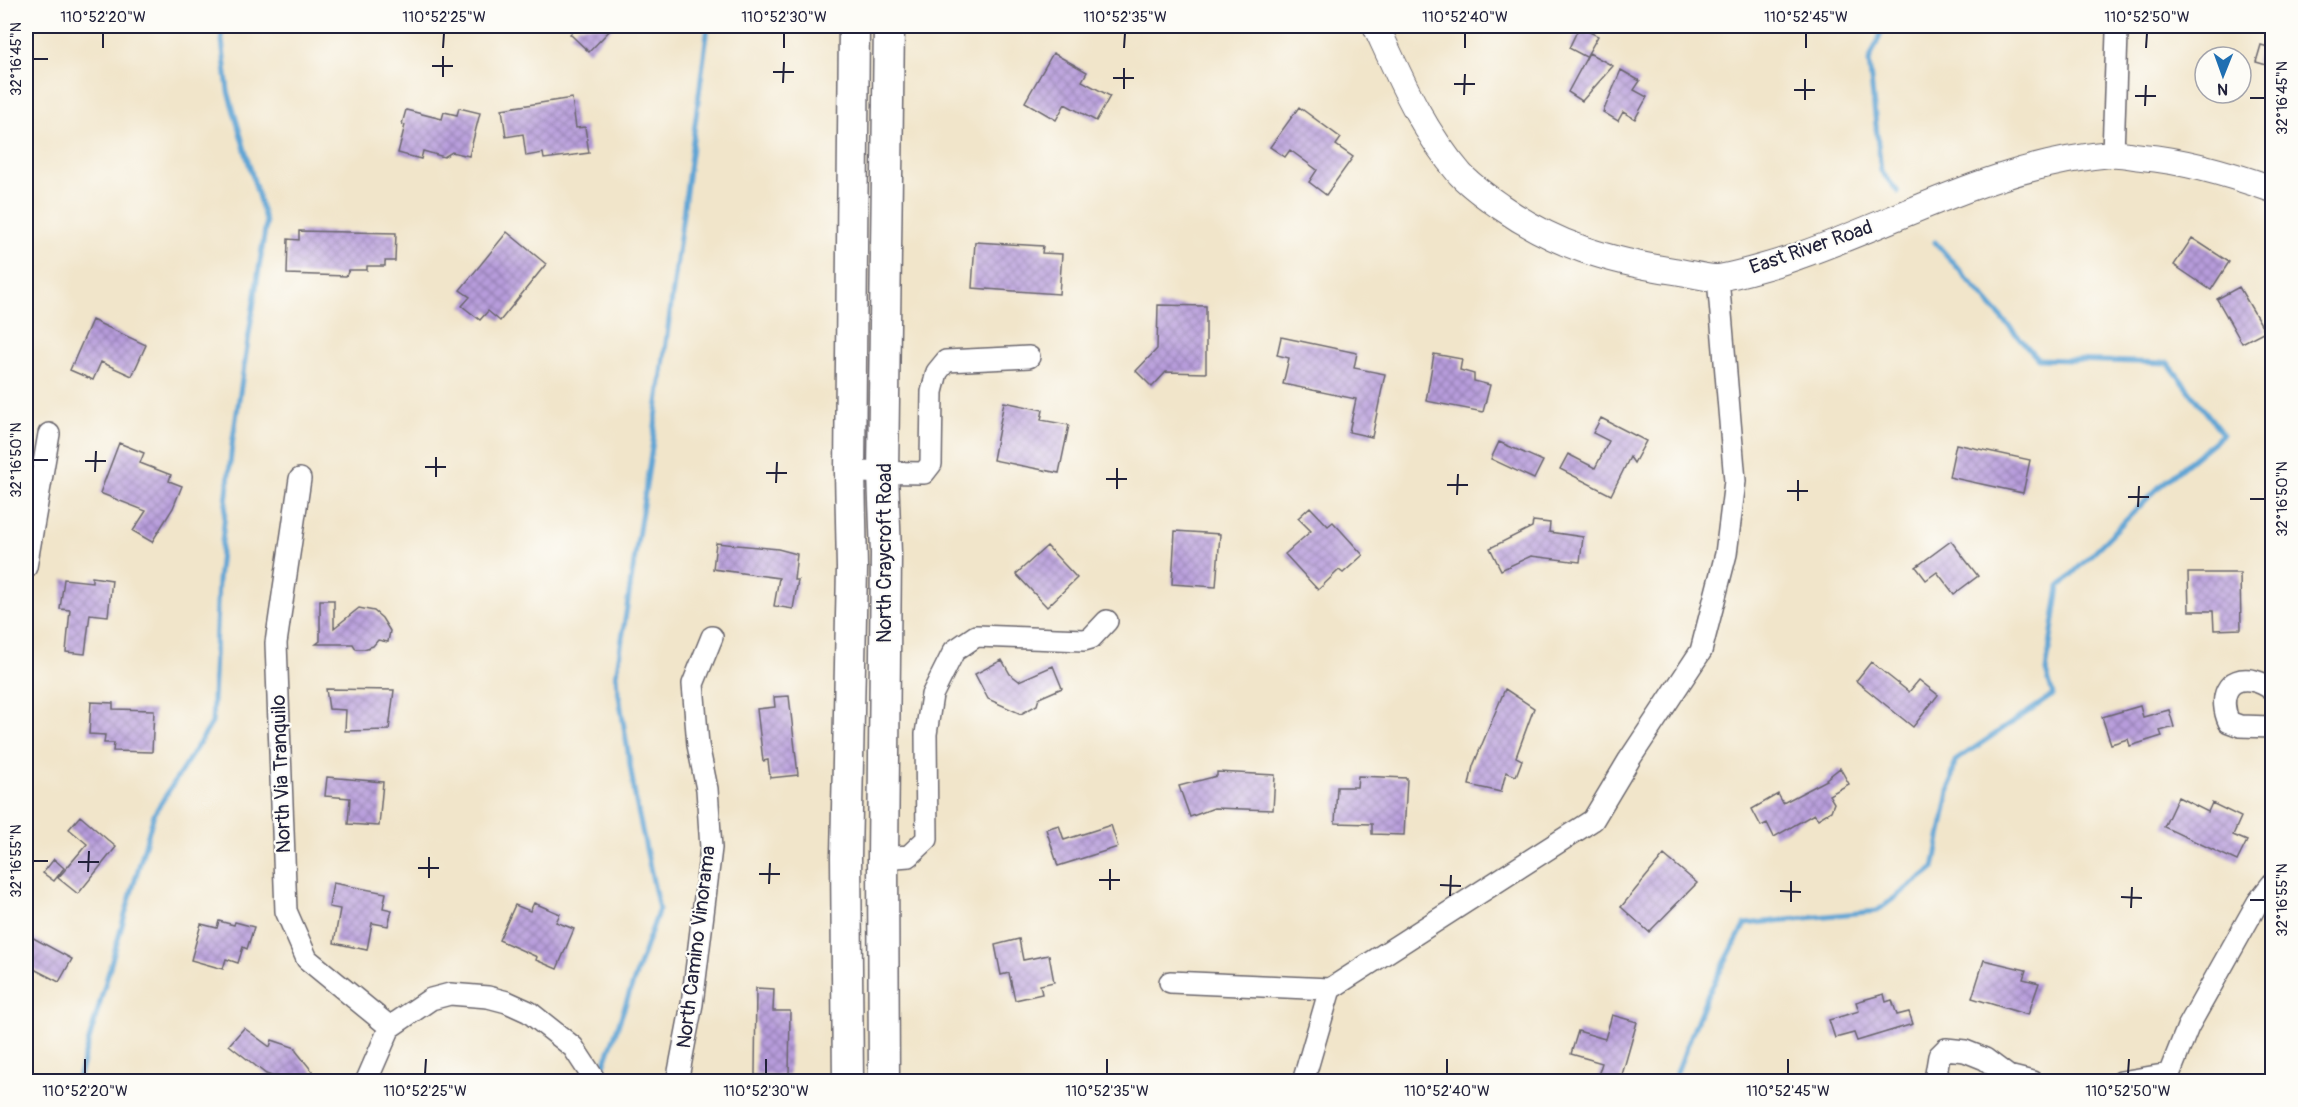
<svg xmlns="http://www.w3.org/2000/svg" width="2298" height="1107" font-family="Pangolin,sans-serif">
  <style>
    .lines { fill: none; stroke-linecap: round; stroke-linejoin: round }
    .stream { stroke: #5ea4d4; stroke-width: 5 }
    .building { fill: url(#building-cross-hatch) }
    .minor-casing { stroke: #6a666d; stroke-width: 24 }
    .tertiary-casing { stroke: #6a666d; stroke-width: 28 }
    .secondary-casing { stroke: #6a666d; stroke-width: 33 }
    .minor { stroke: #fff; stroke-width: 21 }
    .tertiary { stroke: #fff; stroke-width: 26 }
    .secondary { stroke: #fff; stroke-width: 30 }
    .ticks { fill: none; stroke: #22223b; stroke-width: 2 }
    .labels { text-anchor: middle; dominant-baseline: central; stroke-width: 4.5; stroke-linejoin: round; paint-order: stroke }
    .street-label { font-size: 20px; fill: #22223b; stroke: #fdfcf7 }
    .neatline { fill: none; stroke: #22223b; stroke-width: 2 }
    .ticks-label { font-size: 15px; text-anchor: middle; fill: #22223b }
  </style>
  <defs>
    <pattern id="building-cross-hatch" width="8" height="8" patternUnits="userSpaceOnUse" patternTransform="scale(1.5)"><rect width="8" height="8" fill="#b79cdb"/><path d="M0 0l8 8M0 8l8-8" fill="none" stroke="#947fb3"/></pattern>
  </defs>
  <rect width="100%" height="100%" fill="#fdfcf7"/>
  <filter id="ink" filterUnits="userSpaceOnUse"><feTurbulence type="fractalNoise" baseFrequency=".0167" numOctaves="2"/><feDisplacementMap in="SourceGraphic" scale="12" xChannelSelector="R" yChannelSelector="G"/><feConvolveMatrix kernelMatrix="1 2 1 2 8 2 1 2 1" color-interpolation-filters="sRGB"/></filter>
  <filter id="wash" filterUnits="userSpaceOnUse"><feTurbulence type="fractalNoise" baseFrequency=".008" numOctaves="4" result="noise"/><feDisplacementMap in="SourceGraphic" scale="24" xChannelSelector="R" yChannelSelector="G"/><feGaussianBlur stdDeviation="1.35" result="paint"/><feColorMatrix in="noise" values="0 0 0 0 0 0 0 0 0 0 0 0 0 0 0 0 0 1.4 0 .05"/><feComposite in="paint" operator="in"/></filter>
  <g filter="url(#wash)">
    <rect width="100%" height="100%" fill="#f1e5ca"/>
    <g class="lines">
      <path class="stream" d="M1884,26L1869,61L1881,171L1898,192
        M600,1077L659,909L636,802L616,677L653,441L708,26
        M77,1082L154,814L212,723L218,581L232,445L266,223L228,91L221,32L226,26
        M1673,1082L1705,1000L1745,924L1877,911L1934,868L1955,761L2053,695L2046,671L2059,587L2159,487L2223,434L2168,363L2038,359L1935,242"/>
    </g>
    <g id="blocks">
      <path class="building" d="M579,26H614L589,52L570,34Z
        M1579,27L1598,36L1586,57L1569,48Z
        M2261,45L2272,48L2270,66L2256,62Z
        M1053,53L1087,72L1082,81L1110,96L1096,121L1065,104L1056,120L1025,102Z
        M1589,53L1613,66L1582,101L1568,92Z
        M1621,70L1640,81L1634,90L1647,97L1635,119L1623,112L1618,121L1603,112Z
        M572,98L576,128L585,127L589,153L544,159L543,153L526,156L523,134L506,137L502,109Z
        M1299,107L1341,138L1336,145L1353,157L1326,195L1309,182L1317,170L1290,150L1285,157L1270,147Z
        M459,108L480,113L469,156L452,152L444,157L423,151L421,159L398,153L405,125L402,124L406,110L442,119L444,112L457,115Z
        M299,231L396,233L395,261H385V266H367V270H349L346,276L287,274L288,239L299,240Z
        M507,232L546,264L500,321L488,311L480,320L462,306L470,297L460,290Z
        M2192,238L2229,262L2211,290L2174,265Z
        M975,242L1043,246L1042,253L1062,254L1059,294L972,288Z
        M2239,287L2265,331L2242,343L2217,299Z
        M1158,305L1206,306V373L1166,372L1152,387L1136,371L1157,349Z
        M92,320L146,345L132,376L101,362L93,380L70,370Z
        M1281,337L1357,353L1354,368L1385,374L1372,437L1349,432L1356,399L1283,384L1289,358L1277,355Z
        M1434,354L1462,359L1460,370L1474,374V381L1490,385L1483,412L1426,401Z
        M1004,402L1043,410L1041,420L1069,425L1059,473L993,460Z
        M1601,418L1646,441L1634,463L1630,457L1611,495L1560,469L1568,454L1595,468L1609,441L1593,433Z
        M1499,442L1543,461L1534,479L1491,459Z
        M119,443L144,453L140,463L171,475L169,481L182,486L173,508L152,542L133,531L146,511L100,493Z
        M1956,444L2030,460L2023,493L1949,477Z
        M1310,507L1328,526L1333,522L1363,555L1343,573L1339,570L1318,590L1285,554L1311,531L1298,518Z
        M1533,521L1550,523L1549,532L1583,537L1580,562L1531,556L1501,570L1490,548L1532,527Z
        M1175,531L1220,534L1216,587L1172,584Z
        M1951,541L1978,576L1954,594L1937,572L1926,580L1916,567Z
        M716,543L778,549L797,554L794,580H798L793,609L774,606L779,578L713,569Z
        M1047,546L1077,578L1047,607L1016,574Z
        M2188,573H2240L2241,629L2214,630L2213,611H2189Z
        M92,577L112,580L108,616L90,614L85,654L66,652L70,610L60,609L64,579L92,582Z
        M320,600H334V628L359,608L374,611L382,618L390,631L388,642L378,640L373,646L364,649H356L353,644H316L320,641Z
        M1002,660L1010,674L1019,681L1053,666L1062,688L1039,698L1037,705L1021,714L988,699L975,674Z
        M1871,662L1909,692L1919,680L1938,695L1913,727L1856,681Z
        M326,689L394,690L389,730L345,731L346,710L329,709Z
        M1505,689L1534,708L1516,757L1522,760L1516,776L1506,772L1501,792L1469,785L1473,766Z
        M789,696L798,775L770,778L768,760L763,761L757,709L775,707L774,697Z
        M91,702L113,703V709L154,710L152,752L113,751L114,743H104L105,735L89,734Z
        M2140,706L2143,717L2169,710L2174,727L2160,731L2162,736L2130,746L2128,739L2111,744L2102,717Z
        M1840,768L1849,784L1829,795L1834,803L1831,811L1818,819L1814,814L1774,837L1767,823L1761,826L1752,809L1778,794L1783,803L1827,780L1826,779Z
        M1217,772L1275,775L1273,810L1214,808L1190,817L1179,786L1217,776Z
        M1358,776L1407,778L1404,835L1372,834V824L1335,823L1337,787H1357Z
        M327,777L383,782L379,826L348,824L350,798L325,796Z
        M2178,797L2208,812L2212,803L2241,817L2233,835L2247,841L2237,861L2164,827Z
        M80,816L116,847L78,894L58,878L87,844L69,829Z
        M1059,825L1064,840L1111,825L1118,847L1058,866L1046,829Z
        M1664,855L1697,883L1649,932L1621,907Z
        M54,859L64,868L54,881L43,873Z
        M333,883L386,893L383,908L392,910L388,926L372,923L367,950L334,943L340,909L329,907Z
        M534,903L560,914L556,922L574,929L557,969L536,960L537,957L499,940L515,905L530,911Z
        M219,921L234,925L235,922L254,927L247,949L243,947L238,963L226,959L223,969L191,960L201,924L217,928Z
        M26,934L72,959L59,982L26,965Z
        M1019,939L1023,960L1049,955L1054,982L1040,985L1042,994L1015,1000L1009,973L1001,975L995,945Z
        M1984,960L2026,970L2023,979L2039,983L2028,1015L1972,998Z
        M756,988L774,989L773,1011H790L789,1076L755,1075Z
        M1884,994L1886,1002L1892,1000L1897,1015L1909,1012L1913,1024L1857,1041L1854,1033L1835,1038L1829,1020L1859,1011L1856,1002Z
        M1612,1015L1637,1022L1620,1082H1596L1602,1063L1571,1054L1578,1031L1605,1039Z
        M244,1028L270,1047L272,1040L296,1048V1051L321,1082H289L266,1074L229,1045Z"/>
    </g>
  </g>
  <g filter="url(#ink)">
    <use href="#blocks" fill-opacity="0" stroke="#6a666d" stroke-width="1.5"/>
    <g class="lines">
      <defs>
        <path id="minor" d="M2113,154L2117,33L2121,26
          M850,472L924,473L931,464L932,392L937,372L946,361L1029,357
          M300,479L276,643L286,911L307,959L390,1027
          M26,567L49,434
          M2272,689C2267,686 2260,682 2255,681C2225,674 2219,700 2229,722L2240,726L2272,727
          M883,858L909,856L927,839L926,734L932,695L954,651L976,636L1084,640L1091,638L1107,621
          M1170,982L1330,989
          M366,1082L390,1027L431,999L450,994L488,997L507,1002L529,1012L573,1047L596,1082
          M677,1082L692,1004L711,848L707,789L698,745L693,684L712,637
          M1303,1082L1330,989L1593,820L1629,760L1701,651L1726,554L1735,481L1718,278
          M1943,1082L1936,1074L1939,1056L1946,1049L1965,1051L1985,1059L2008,1076L2032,1082
          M2121,1082L2169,1074
          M2166,1082L2188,1027L2258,902L2272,884"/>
        <path id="tertiary" d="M1376,26C1401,80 1421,128 1460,174C1472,187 1487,197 1501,207C1555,245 1609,261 1674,271C1688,273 1702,277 1715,278C1729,278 1786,261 1801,255C1906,218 1996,164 2111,154C2121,153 2132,156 2142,157C2187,161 2230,174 2272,189"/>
        <path id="secondary" d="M848,1082L846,857L852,568L850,472L854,26
          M884,1082L883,858L886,554L883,473L889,26"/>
      </defs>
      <use href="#minor" class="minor-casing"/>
      <use href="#tertiary" class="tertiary-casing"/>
      <use href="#secondary" class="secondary-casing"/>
      <use href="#minor" class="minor"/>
      <use href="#tertiary" class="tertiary"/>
      <use href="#secondary" class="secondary"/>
    </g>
  </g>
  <path class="ticks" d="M103,48V33M443,48L444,33M784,48V33M1124,48L1125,33M1465,48V33M1806,48V33M2146,48L2147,33M33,59H48M432,66H453M773,72H794M443,77V56M1113,78H1134M783,83L784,62M1454,84H1475M1124,89V68M1794,90H1815M1464,95L1465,74M2135,96H2156M2250,98H2265M1805,100V79M2145,106L2146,85M33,460H48M85,461H106M425,467H446M95,472L96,451M766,473H787M436,477V457M1106,479H1127M776,483L777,462M1447,485H1468M1117,489V468M1787,491H1808M1457,495L1458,474M2128,497H2149M2250,499H2265M1798,501V480M2138,507L2139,486M33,861H48M78,862H99M418,868H439M88,872L89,851M759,874H780M429,878V857M1099,880H1120M769,884L770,863M1440,885L1461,886M1110,890V869M1780,891L1801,892M1450,896L1451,875M2121,897L2142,898M2250,900H2265M1791,902V881M2131,908L2132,887M85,1074V1059M425,1074L426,1059M766,1074V1059M1107,1074V1059M1447,1074V1059M1788,1074V1059M2128,1074L2129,1059"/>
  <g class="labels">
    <g class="street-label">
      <text transform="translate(1811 247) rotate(-19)">East River Road</text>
      <text transform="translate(884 553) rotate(-90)">North Craycroft Road</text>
      <text transform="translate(281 774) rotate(-92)">North Via Tranquilo</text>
      <text transform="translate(696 947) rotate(-83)">North Camino Vinorama</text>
    </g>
  </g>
  <rect width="2298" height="1107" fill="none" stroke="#fdfcf7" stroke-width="66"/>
  <g transform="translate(2223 75) rotate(181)"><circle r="28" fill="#fdfcf7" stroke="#a5a5ac" stroke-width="1.5"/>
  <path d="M0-4.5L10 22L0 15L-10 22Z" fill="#1f6fb2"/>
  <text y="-9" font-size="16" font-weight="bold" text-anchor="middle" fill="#22223b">N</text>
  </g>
  <rect x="33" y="33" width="2232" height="1041" class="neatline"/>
  <g class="ticks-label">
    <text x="103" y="22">110°52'20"W</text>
    <text x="444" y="22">110°52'25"W</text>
    <text x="784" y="22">110°52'30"W</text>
    <text x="1125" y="22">110°52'35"W</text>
    <text x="1465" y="22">110°52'40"W</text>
    <text x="1806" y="22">110°52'45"W</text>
    <text x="2147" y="22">110°52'50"W</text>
    <text transform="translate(16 59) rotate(-90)" y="5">32°16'45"N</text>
    <text transform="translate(2282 98) rotate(-90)" y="5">32°16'45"N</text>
    <text transform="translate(16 460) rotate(-90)" y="5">32°16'50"N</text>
    <text transform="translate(2282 499) rotate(-90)" y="5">32°16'50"N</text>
    <text transform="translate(16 861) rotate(-90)" y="5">32°16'55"N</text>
    <text transform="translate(2282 900) rotate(-90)" y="5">32°16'55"N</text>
    <text x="85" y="1096">110°52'20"W</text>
    <text x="425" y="1096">110°52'25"W</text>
    <text x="766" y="1096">110°52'30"W</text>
    <text x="1107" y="1096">110°52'35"W</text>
    <text x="1447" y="1096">110°52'40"W</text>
    <text x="1788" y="1096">110°52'45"W</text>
    <text x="2128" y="1096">110°52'50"W</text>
  </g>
</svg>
